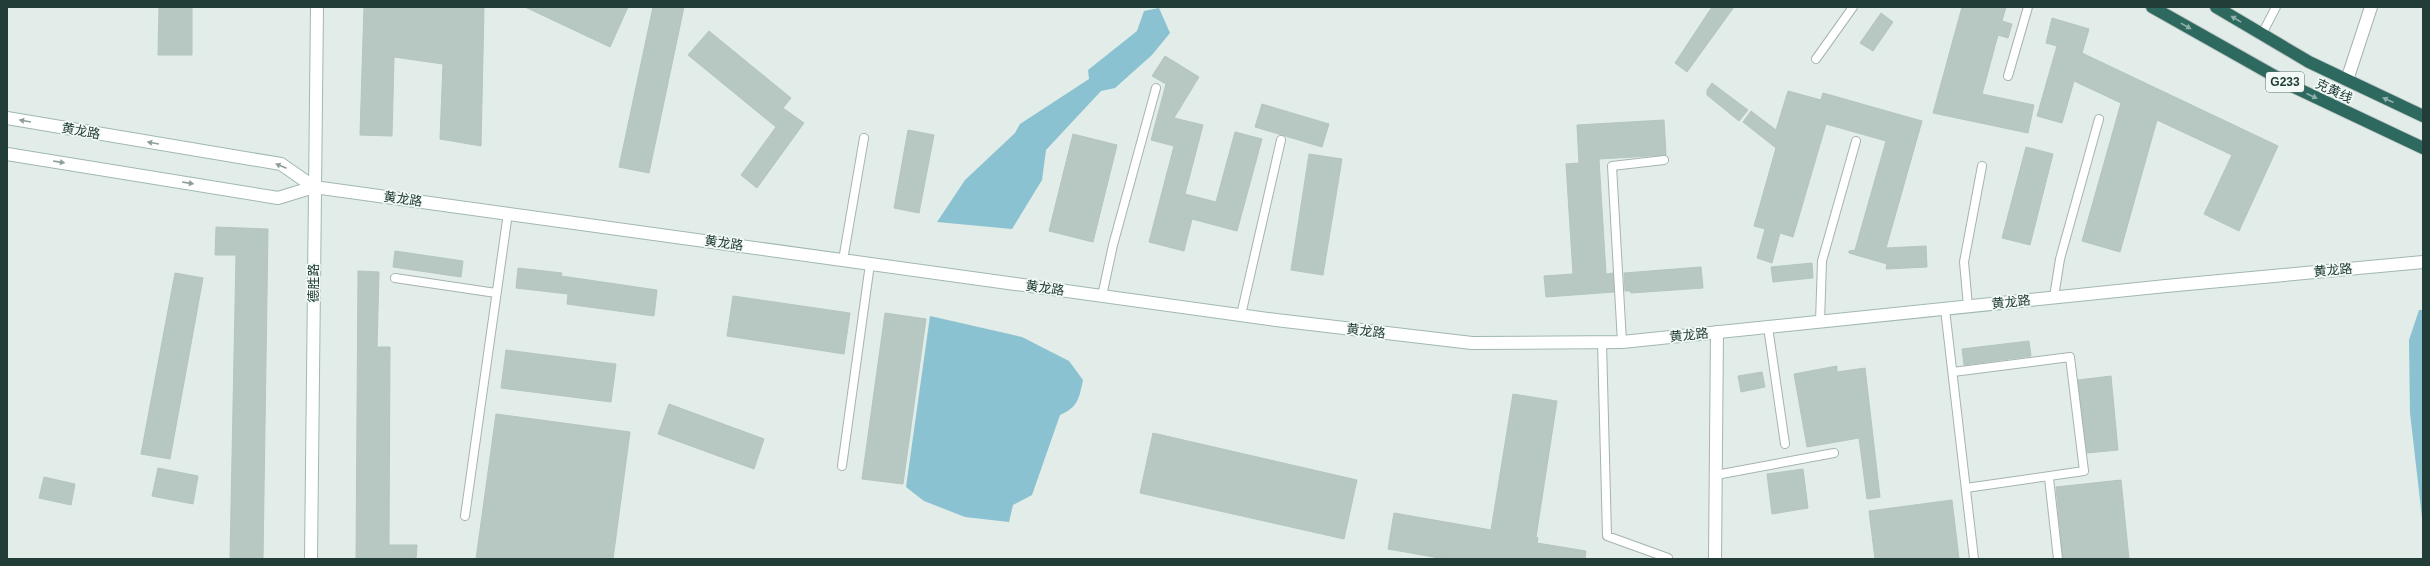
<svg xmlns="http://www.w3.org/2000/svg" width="2430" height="566" font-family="Helvetica,'Noto Sans SC',sans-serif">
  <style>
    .water { fill: #8ac2d1 }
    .building { fill: #b7c7c1; stroke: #b4c6bf }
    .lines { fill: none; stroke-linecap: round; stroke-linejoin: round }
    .lane-casing { stroke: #a5b4af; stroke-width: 10 }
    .street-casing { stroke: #a5b4af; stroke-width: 14 }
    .secondary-casing { stroke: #a0b8b1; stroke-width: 14 }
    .highway-casing { stroke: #c1c9c7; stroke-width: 14 }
    .lane { stroke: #fff; stroke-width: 8 }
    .street { stroke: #fff; stroke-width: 12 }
    .secondary { stroke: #fff; stroke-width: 12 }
    .highway { stroke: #2e6960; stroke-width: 12 }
    .oneway { fill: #90b1ab }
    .oneway2 { fill: #909e9b }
    .labels { text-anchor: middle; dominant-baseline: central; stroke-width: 3.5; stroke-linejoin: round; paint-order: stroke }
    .shield { fill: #f2f9f6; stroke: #607570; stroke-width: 1 }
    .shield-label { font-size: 12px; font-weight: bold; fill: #223d37 }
    .street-label { font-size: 13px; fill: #223d37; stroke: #f2f9f6 }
  </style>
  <rect width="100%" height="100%" fill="#e2ece8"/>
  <path class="water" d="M1159,8L1170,33L1152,55L1115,88L1101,91L1046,150L1042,180L1012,229L937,222L965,180L1015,133L1020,124L1089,79L1088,70L1137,31L1144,11Z
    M2419,310H2423V526L2410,413L2409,340Z
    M930,316L1022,337L1069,361L1083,380C1079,399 1078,407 1060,415L1032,495L1013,505L1009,522L965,517L924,501L906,487Z"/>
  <path class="building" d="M159,7H192V55H158Z
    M364,7H484L481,146L440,139L443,64L394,57L392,136L360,135Z
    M525,7H628L610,47Z
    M653,7H684L649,173L619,167Z
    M1712,7H1734L1687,72L1675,63Z
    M1962,7H2006L2002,21L2012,24L2008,38L1998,35L1982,94L2034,105L2028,133L1933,113Z
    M1881,13L1893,22L1873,51L1860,43Z
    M2052,18L2089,29L2082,53L2278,146L2239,231L2204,214L2232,155L2157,120L2120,252L2082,241L2121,103L2074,81L2062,123L2037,116L2057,46L2046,43Z
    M709,31L791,98L783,108L804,123L757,188L741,175L776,127L688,55Z
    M1165,56L1199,77L1174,118L1203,125L1185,194L1216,202L1235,132L1262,139L1237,231L1192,219L1184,251L1149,242L1174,146L1151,140L1166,84L1152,76Z
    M1712,83L1748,110L1739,121L1707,95V90Z
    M1788,91L1821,100L1823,93L1922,121L1886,248L1926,246L1927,267L1886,269L1887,264L1849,253V251L1855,250L1886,141L1826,124L1793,237L1780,233L1772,263L1757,258L1765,229L1754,226L1776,148L1743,122L1751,111L1776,130Z
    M1262,104L1329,124L1322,147L1255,127Z
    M1664,120L1666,155L1599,159L1606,274L1613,273L1614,292L1546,297L1544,276L1573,274L1566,164L1579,163L1577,125Z
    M908,130L934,135L919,213L894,208Z
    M1073,134L1117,145L1093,242L1049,231Z
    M2026,147L2053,154L2030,245L2002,238Z
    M1309,154L1342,159L1323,275L1291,270Z
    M216,227L268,229L263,559H230L236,255H215Z
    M395,251L463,261L461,277L393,267Z
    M1812,263L1813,278L1773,282L1771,267Z
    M1701,267L1703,288L1631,293L1630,291H1625L1624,273Z
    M518,268L562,273L561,276L657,290L654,316L567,304L568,294L516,288Z
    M358,271L379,272L377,347H390L389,545H417L416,559H356Z
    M175,273L203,278L170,459L141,454Z
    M733,296L850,313L844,354L727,336Z
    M885,313L926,319L903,484L862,479Z
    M2029,341L2031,356L1964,365L1962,349Z
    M506,350L616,364L611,402L501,388Z
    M1837,366V372L1865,368L1880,497L1867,499L1859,438L1807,447L1794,374Z
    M1762,372L1765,387L1741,392L1738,376Z
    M2111,376L2118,450L2087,453L2078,380Z
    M1513,394L1557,401L1536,537L1538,538L1537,543L1586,551L1585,559H1445L1388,549L1394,513L1491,530Z
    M669,404L764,439L754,469L658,434Z
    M496,414L630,432L613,559H476Z
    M1153,433L1357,480L1344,539L1140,493Z
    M158,468L198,476L193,504L152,496Z
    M1803,469L1808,508L1772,514L1767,474Z
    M44,477L75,484L71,505L39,498Z
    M2121,480L2129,559H2063L2056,487Z
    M1952,500L1959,559H1875L1869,511Z"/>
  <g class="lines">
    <defs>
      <path id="lane" d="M2262,34L2276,7
        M1816,59L1853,7
        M2008,76L2028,7
        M843,260L864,138
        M395,278L496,293
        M1102,296L1113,245L1156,88
        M2054,297L2060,259L2099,119
        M1968,306L1964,262L1982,166
        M1945,309L1974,559
        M1241,315L1281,140
        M1820,322L1822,261L1856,141
        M1768,327L1785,444
        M1602,342L1607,536L1668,558
        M1622,342L1612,166L1664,160
        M1953,372L2070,357L2084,471L1966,488
        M842,466L870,264
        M1716,475L1834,453
        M2049,478L2058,559
        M465,516L508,213"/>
      <path id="street" d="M2347,80L2371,7
        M1715,559L1717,332"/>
      <path id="secondary" d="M7,118L281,164L314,187
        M7,154L278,198L314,187L1276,320L1472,343L1622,342L2166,286L2423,262
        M311,559L317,7"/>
      <path id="highway" d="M2152,7L2294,87L2423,148
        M2216,7L2309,62L2423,116"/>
    </defs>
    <use href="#lane" class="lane-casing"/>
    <use href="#street" class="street-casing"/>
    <use href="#secondary" class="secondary-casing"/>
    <use href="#highway" class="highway-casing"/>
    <use href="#lane" class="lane"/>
    <use href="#street" class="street"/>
    <use href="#secondary" class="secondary"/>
    <use href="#highway" class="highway"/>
  </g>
  <defs><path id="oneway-solid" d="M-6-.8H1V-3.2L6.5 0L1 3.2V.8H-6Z"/></defs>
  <g class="oneway">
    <use href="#oneway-solid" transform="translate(2236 19) rotate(-149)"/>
    <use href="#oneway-solid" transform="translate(2186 26) rotate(29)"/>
    <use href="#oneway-solid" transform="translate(2312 96) rotate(25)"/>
    <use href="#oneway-solid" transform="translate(2388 100) rotate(-155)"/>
  </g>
  <g class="oneway2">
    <use href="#oneway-solid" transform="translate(25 121) rotate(-170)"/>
    <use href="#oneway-solid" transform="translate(153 143) rotate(-170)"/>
    <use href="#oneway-solid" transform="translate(59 162) rotate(9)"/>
    <use href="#oneway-solid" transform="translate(281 166) rotate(-157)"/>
    <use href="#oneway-solid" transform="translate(188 183) rotate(9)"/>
  </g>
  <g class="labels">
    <rect class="shield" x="2266" y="72" width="38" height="20" rx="3"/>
    <g class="shield-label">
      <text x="2285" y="82">G233</text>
    </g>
    <g class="street-label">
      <text transform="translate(2334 91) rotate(25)">克黄线</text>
      <text transform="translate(81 131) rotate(10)">黄龙路</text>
      <text transform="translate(403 199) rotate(8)">黄龙路</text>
      <text transform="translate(724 243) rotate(8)">黄龙路</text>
      <text transform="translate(2333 270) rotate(-5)">黄龙路</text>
      <text transform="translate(313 283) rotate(-90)">德胜路</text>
      <text transform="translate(1045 288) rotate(8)">黄龙路</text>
      <text transform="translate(2011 302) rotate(-6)">黄龙路</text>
      <text transform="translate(1366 331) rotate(7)">黄龙路</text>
      <text transform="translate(1689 335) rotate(-6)">黄龙路</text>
    </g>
  </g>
  <rect width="2430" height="566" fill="none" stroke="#223d37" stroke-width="16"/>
</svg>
